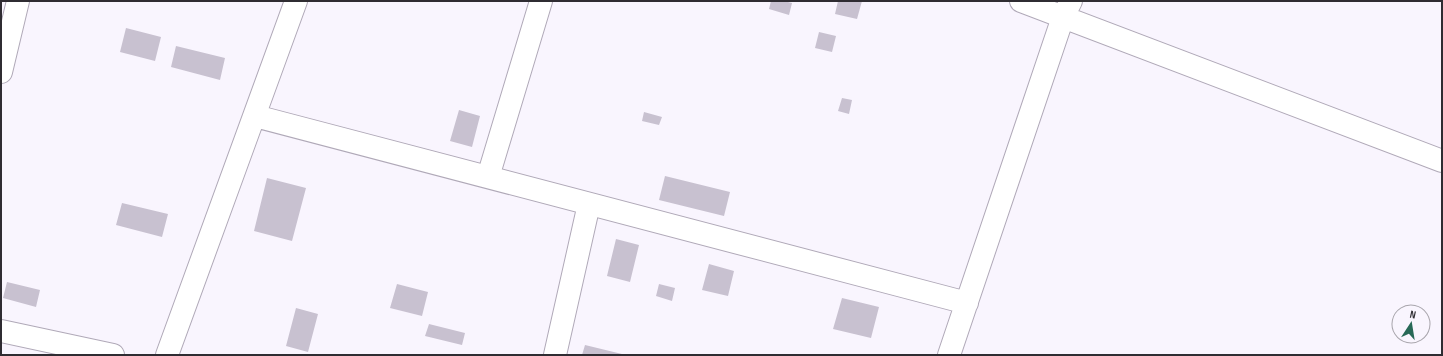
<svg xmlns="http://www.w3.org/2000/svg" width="1443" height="356" font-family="'Sofia Sans Condensed',sans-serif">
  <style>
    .building { fill: #c8c1d0 }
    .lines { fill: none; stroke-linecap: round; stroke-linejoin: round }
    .minor-casing { stroke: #b0a9b8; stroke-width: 24 }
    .minor { stroke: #fff; stroke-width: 22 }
  </style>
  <rect width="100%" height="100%" fill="#f9f5fe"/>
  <path class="building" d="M771,1H784L792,3L789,15L769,9Z
    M838,1H862L857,19L835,14Z
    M126,28L161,37L155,61L120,52Z
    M819,32L836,36L832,52L815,48Z
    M176,46L225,58L220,80L171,67Z
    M842,98L852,100L849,114L838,111Z
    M459,110L480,116L472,147L450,141Z
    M644,112L662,117L659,125L642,121Z
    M665,176L730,192L724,216L659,200Z
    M267,178L306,188L292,241L254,231Z
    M122,203L168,214L162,237L116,225Z
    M616,239L639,245L630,282L607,276Z
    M709,264L734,271L728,296L702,290Z
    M7,282L40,290L36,307L3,298Z
    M397,284L428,292L422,316L390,308Z
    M659,284L675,288L672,301L656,296Z
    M842,298L879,307L871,338L833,329Z
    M296,308L318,314L308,352L286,346Z
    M429,324L465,333L462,345L425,336Z
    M585,345L622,354V355H582Z"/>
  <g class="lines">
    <defs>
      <path id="minor" d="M1021,1L1442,161
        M1,72L18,1
        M255,116L967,303
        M488,177L541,1
        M1,331L113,355
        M167,355L296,1
        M555,355L589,204
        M949,355L1063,17L1071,1"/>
    </defs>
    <use href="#minor" class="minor-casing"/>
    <use href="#minor" class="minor"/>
  </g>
  <rect width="1443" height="356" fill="none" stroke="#2f2c32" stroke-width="4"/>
  <g transform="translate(1411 324) rotate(12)"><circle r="19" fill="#f9f5fe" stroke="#a8a5ac"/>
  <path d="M0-3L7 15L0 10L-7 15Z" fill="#286957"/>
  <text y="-6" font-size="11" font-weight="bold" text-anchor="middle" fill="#2f2c32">N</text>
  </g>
</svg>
